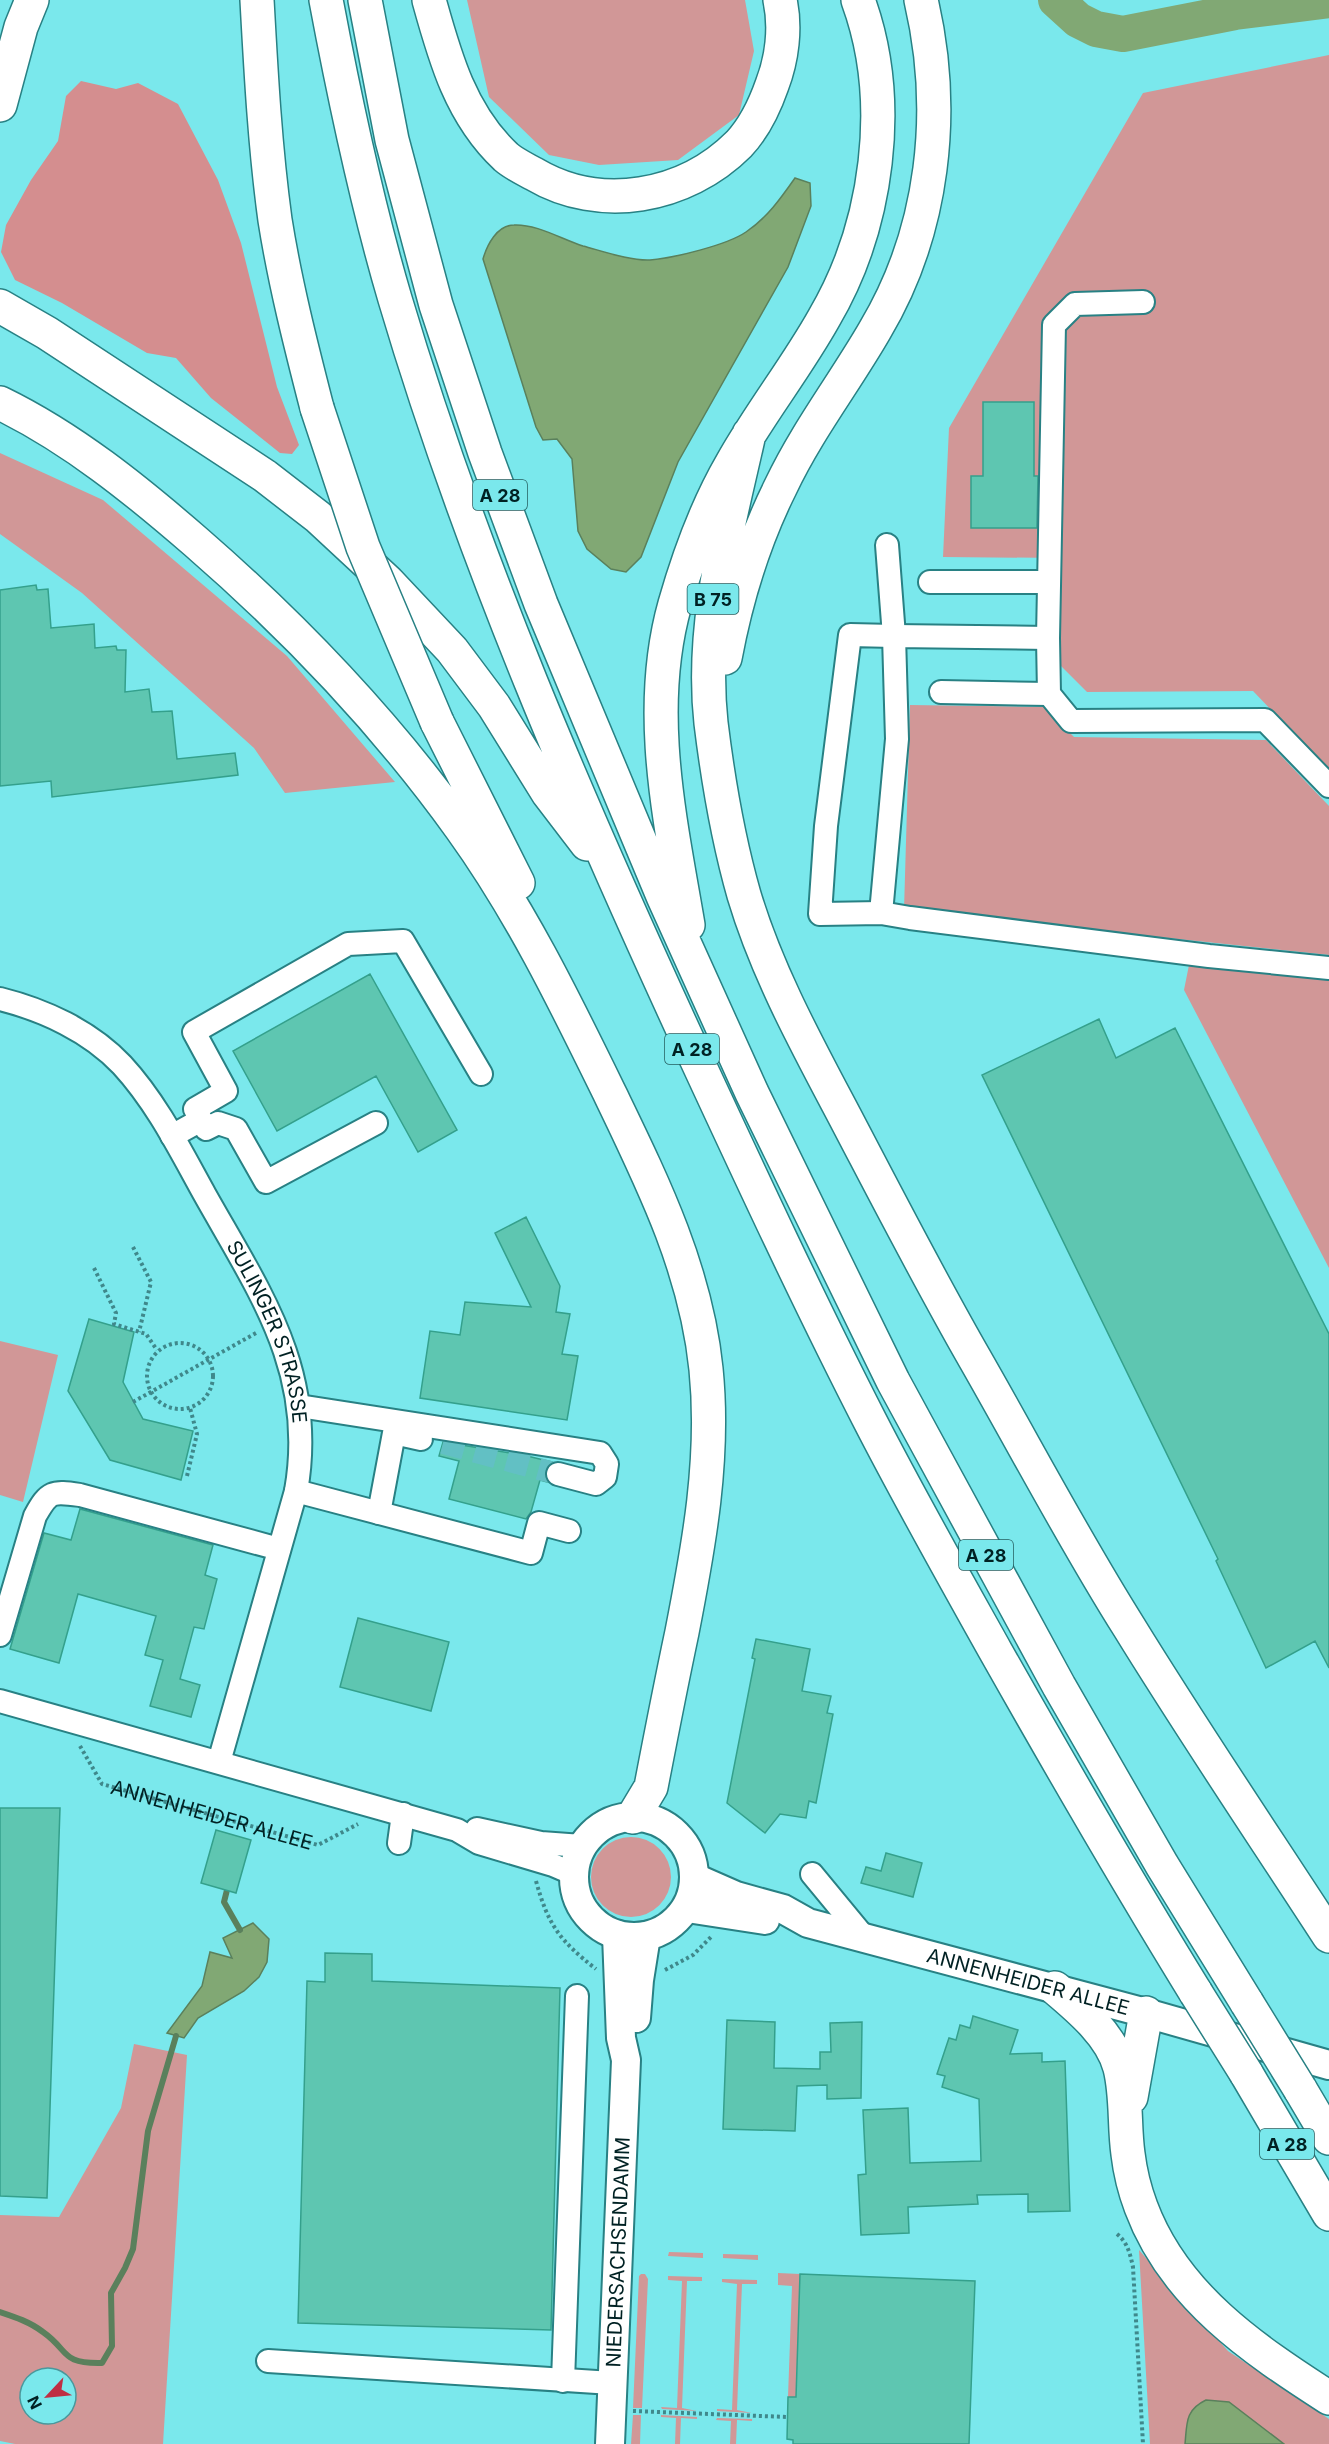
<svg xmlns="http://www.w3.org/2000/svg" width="1329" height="2444" font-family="Inter,sans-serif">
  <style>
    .green { fill: #d19797; fill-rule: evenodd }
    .forest { fill: #d48e8f }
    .water { fill: #81a874; stroke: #5a805c; stroke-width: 1.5 }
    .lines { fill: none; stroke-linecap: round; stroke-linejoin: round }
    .stream { stroke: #5a805c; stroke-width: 6 }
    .river { stroke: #81a874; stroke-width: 36 }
    .building { fill: #5ec6b1; stroke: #34a08c; stroke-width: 1.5 }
    .minor-tunnel { stroke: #62c0c4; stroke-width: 22; stroke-dasharray: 22 11; stroke-linecap: butt }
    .minor-casing { stroke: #288184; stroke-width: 26 }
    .major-casing { stroke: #288184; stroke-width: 32 }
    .highway-casing { stroke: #288184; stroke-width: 36 }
    .path { stroke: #3f888b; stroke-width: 4; stroke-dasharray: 3 3; stroke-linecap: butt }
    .minor { stroke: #fff; stroke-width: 22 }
    .major { stroke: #fff; stroke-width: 28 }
    .highway { stroke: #fff; stroke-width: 33 }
    .highway-bridge-casing { stroke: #288184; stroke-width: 36; stroke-linecap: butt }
    .highway-bridge { stroke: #fff; stroke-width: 33 }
    .labels { text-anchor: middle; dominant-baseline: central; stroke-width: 4.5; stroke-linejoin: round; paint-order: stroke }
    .shield { fill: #7ae8ec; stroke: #255d5f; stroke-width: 1.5 }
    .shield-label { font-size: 18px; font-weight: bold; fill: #002123 }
    .street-label { font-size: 20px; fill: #002123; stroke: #7ae8ec }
  </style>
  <rect width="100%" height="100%" fill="#7ae8ec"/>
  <path class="green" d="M467,0H745L754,51L739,115L678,160L599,165L549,155L489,97Z
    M1233,0H1278L1239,8Z
    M1329,55V770L1253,691L1087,692L1059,664L1061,558L943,557L949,428L1143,93Z
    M0,453L103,500L287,656L395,782L285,793L254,748L82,593L0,534Z
    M910,705L1044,707L1074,737L1266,740L1329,806V955L904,910Z
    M1189,965L1329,977V1268L1184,990Z
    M0,1341L58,1355L23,1502L0,1495Z
    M591 1877a40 40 0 1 1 80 0a40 40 0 1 1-80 0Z
    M134,2044L187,2055L163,2444H15L0,2441V2215L59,2217L121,2108ZM30,2378H66V2414H30Z
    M1139,2250L1228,2351L1329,2419V2444H1150Z
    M669,2252L703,2253V2258L668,2256Z
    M723,2254L758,2255V2260L723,2258Z
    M778,2273L800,2274L796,2397H788L792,2286L778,2285Z
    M641,2274H645L648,2279L642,2408H633L639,2276Z
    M668,2276L702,2277V2281H687L682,2408L697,2411L662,2409L661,2407L677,2408L682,2281L668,2280Z
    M722,2279L757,2280V2284H742L737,2410L752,2413L717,2411V2409L732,2410L737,2284L722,2282Z
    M633,2415H641L640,2444H631Z
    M661,2415L697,2417V2419L681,2418L680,2444H675L676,2418L661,2417Z
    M717,2418L752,2419V2421L737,2420L736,2444H730L731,2421L716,2420Z"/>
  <path class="forest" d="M81,81L116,89L138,83L178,104L218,180L241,243L277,387L299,445L292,454L280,453L211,398L176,358L147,353L62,303L15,280L1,252L6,225L31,180L58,141L66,96Z"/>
  <path class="water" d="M795,178L810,183L811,206L788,267L678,462L641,557L626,572L611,569L587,549L578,531L572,459L557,439L543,440L536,427L483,259C487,245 497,225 514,225C537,224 561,239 583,246C602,251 631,261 650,260C674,258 727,245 746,232C767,218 781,198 795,178Z
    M253,1923L269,1939L267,1962L259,1977L244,1991L198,2018L184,2038L167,2033L202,1986L210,1952L232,1958L223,1938Z
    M1206,2400L1229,2402L1284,2444H1185C1187,2423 1185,2410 1206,2400Z"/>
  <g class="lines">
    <path class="stream" d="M227,1890L224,1902L240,1930
      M0,2312C15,2317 30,2322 43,2332C70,2351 60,2364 102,2363L112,2346L111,2293L125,2268L133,2249L148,2131L176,2036"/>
    <path class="river" d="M1056,0L1078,20L1096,29L1123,34L1235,12L1329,0"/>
  </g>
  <path class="building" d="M983,402H1034V476H1038L1037,528H971V476H983Z
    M36,585L37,590L48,589L51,628L94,624L95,648L116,646L117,650H126L125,692L149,689L152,712L172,711L177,759L235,753L238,775L52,797L51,781L0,786V590Z
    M370,974L457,1130L418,1152L376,1076L277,1131L233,1051Z
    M1099,1019L1116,1058L1175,1028L1329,1334V1668L1315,1641L1266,1668L1216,1561L1218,1559L982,1075Z
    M526,1217L560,1286L556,1312L570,1314L562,1354L578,1356L567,1420L420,1398L430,1331L460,1335L465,1302L531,1307L495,1233Z
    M89,1319L134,1332L123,1382L143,1419L193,1431L181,1480L110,1460L68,1391Z
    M443,1442L523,1455L552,1462L545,1471L547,1482L540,1480L531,1512L526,1519L449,1499L459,1461L439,1456Z
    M80,1509L213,1545L205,1575L217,1579L204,1629L194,1627L180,1679L200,1685L191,1717L150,1706L163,1660L145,1655L156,1616L78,1594L59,1663L10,1649L44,1533L71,1540Z
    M358,1618L449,1642L431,1711L340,1687Z
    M756,1639L810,1649L802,1691L831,1696L827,1713L833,1714L816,1803L809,1801L806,1818L780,1814L765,1833L727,1803L755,1659L752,1658Z
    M0,1808H60L47,2198L0,2196Z
    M216,1830L251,1840L236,1893L201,1883Z
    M886,1853L922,1863L913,1897L861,1883L866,1867L881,1871Z
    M325,1953L372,1954V1981L560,1988L551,2330L298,2323L307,1981L325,1982Z
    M973,2016L1018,2030L1010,2054L1042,2053V2062L1065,2061L1070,2211L1028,2212V2194L977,2195L978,2204L908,2207L909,2233L861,2235L858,2175L866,2174L863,2110L908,2108L910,2163L981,2161L979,2099L942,2087L945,2076L937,2074L949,2038L956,2040L960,2025L970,2028Z
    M727,2020L775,2022L774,2068L820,2069V2052H831L830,2023L862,2022L861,2098L827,2099V2085L797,2086L795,2131L723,2129Z
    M800,2274L975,2281L969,2444H793V2440L787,2439L788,2397H796Z"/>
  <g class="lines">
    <path class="minor-tunnel" d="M443,1443L558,1474"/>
    <defs>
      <g id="minor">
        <path d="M1143,302L1075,304L1054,325L1048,638L1049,694L1071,721L1265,720L1329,786"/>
        <path d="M887,545L894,636L850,635L826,826L820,914L881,913L910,918L1209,956L1329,968"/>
        <path d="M930,582H1049"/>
        <path d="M941,692L1049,694"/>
        <path d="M881,913L897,739L894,636L1048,638"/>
        <path id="s2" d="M0,999C44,1010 90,1031 122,1065C157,1103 180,1150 205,1195C260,1293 317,1372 296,1491L219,1762"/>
        <path d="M201,1120L206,1129L218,1123L236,1129L266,1182L376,1123"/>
        <path d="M172,1136L201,1120L195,1109L226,1091L194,1032L348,944L403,941L481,1074"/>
        <path d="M299,1406L600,1453L607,1464L605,1477L596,1484L558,1474"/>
        <path d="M296,1491L531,1553L539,1523L569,1531"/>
        <path d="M379,1513L394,1433L421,1439"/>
        <path d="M0,1635L35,1516C49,1491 52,1491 80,1495L279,1549"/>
        <path d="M0,1701L457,1830L479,1843L553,1865L574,1874"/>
        <path d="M477,1829L541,1843L582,1846"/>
        <path d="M399,1843L403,1814"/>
        <path d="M812,1874L864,1937"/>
        <path d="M268,2361L612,2383"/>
        <path d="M563,2381L577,1996"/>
      </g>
      <g id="major">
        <circle cx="634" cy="1877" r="60"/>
        <path id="s3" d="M695,1878L736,1896L783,1909L808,1923L1146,2013L1329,2065"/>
        <path d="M687,1908L765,1920"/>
        <path d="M636,2018L639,1980L646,1936"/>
        <path id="s4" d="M610,2444L626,2060L621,2038L617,1935"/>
      </g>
      <path id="highway" d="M257,0C261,73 265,147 275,220C285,283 301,346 317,408
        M326,0C345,101 366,201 395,299C472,559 581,809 694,1054C751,1177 808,1300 870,1421C910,1499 953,1575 996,1652C1061,1767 1127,1881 1196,1993
        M365,0L392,140L436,305L485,453L541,604L663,896L752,1093L893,1381L1059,1686L1162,1865L1247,2003
        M429,0C445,58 461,115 506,157C514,164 525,169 534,174C600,213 685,198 739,144C754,128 765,105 772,85C782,59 786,28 780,0
        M0,105L21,27L32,0
        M0,306L47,333L265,476L318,517L388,582L452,650L494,706L548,793L587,844
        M0,403C72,438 136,490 196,542C295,628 384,721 461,828C521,911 566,1004 611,1096C653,1183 696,1270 706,1369C715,1458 699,1545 682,1632C671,1684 661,1735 651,1787L633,1817
        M749,434C728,529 700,624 711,723C718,780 728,839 744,895C767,972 807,1045 844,1115C887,1197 929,1279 975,1359C1026,1448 1074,1540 1129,1627C1193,1731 1262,1833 1329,1936
        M725,658C736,599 754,540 781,486C807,431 845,382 875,330C934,231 947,111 921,0
        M437,722L518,883
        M688,925C670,819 645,710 675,604C689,555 707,506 732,463C760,413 796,368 824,318C878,226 895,101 858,0
        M1055,1988C1080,2009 1112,2036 1120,2068C1127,2096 1124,2126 1128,2154C1130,2171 1135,2191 1141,2207C1174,2296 1253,2349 1329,2398
        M1246,2073L1329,2214
        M1300,2089L1329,2138
        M1131,2097L1146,2013"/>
    </defs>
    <use href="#minor" class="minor-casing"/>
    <use href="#major" class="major-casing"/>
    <use href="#highway" class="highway-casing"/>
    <g class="path">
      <path d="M133,1247L151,1282L139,1332"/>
      <path d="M94,1268L116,1313L114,1324L146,1334L157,1350"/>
      <circle cx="180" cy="1376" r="33"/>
      <path d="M133,1402L256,1333"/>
      <path d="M187,1476L197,1434L190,1408"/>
      <path id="s1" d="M80,1746L102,1784L318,1845L358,1824"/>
      <path d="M536,1881C548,1925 560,1941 596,1969"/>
      <path d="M665,1970L693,1955L712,1936"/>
      <path d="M1117,2234C1128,2243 1130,2254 1133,2267L1143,2444"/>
      <path d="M633,2411L787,2417"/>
    </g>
    <use href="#minor" class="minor"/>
    <use href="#major" class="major"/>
    <use href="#highway" class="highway"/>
    <defs>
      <path id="highway-bridge" d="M317,408L363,547L437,722
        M1196,1993L1246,2073
        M1247,2003L1300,2089"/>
    </defs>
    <use href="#highway-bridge" class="highway-bridge-casing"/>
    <use href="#highway-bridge" class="highway-bridge"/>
  </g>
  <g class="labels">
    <g class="shield">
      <rect x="473" y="480" width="54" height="30" rx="4.5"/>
      <rect x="687.5" y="584" width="51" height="30" rx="4.5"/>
      <rect x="665" y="1034" width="54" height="30" rx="4.5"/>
      <rect x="959" y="1540" width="54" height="30" rx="4.5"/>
      <rect x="1260" y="2129" width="54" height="30" rx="4.5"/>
    </g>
    <g class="shield-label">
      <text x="500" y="495">A 28</text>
      <text x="713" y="599">B 75</text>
      <text x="692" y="1049">A 28</text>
      <text x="986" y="1555">A 28</text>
      <text x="1287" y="2144">A 28</text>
    </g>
    <g class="street-label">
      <text stroke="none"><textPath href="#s2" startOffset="447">SULINGER STRASSE</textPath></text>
      <text stroke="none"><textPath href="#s1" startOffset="158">ANNENHEIDER ALLEE</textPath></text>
      <text stroke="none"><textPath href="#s3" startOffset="350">ANNENHEIDER ALLEE</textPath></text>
      <text stroke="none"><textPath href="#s4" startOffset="192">NIEDERSACHSENDAMM</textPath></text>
    </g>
  </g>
  <g transform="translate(48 2396) rotate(244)"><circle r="28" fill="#7ae8ec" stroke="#49989c" stroke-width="1.5"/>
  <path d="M0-4.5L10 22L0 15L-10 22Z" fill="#bf2e43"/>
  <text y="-9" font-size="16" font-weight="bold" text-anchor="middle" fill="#002123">N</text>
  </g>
</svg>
